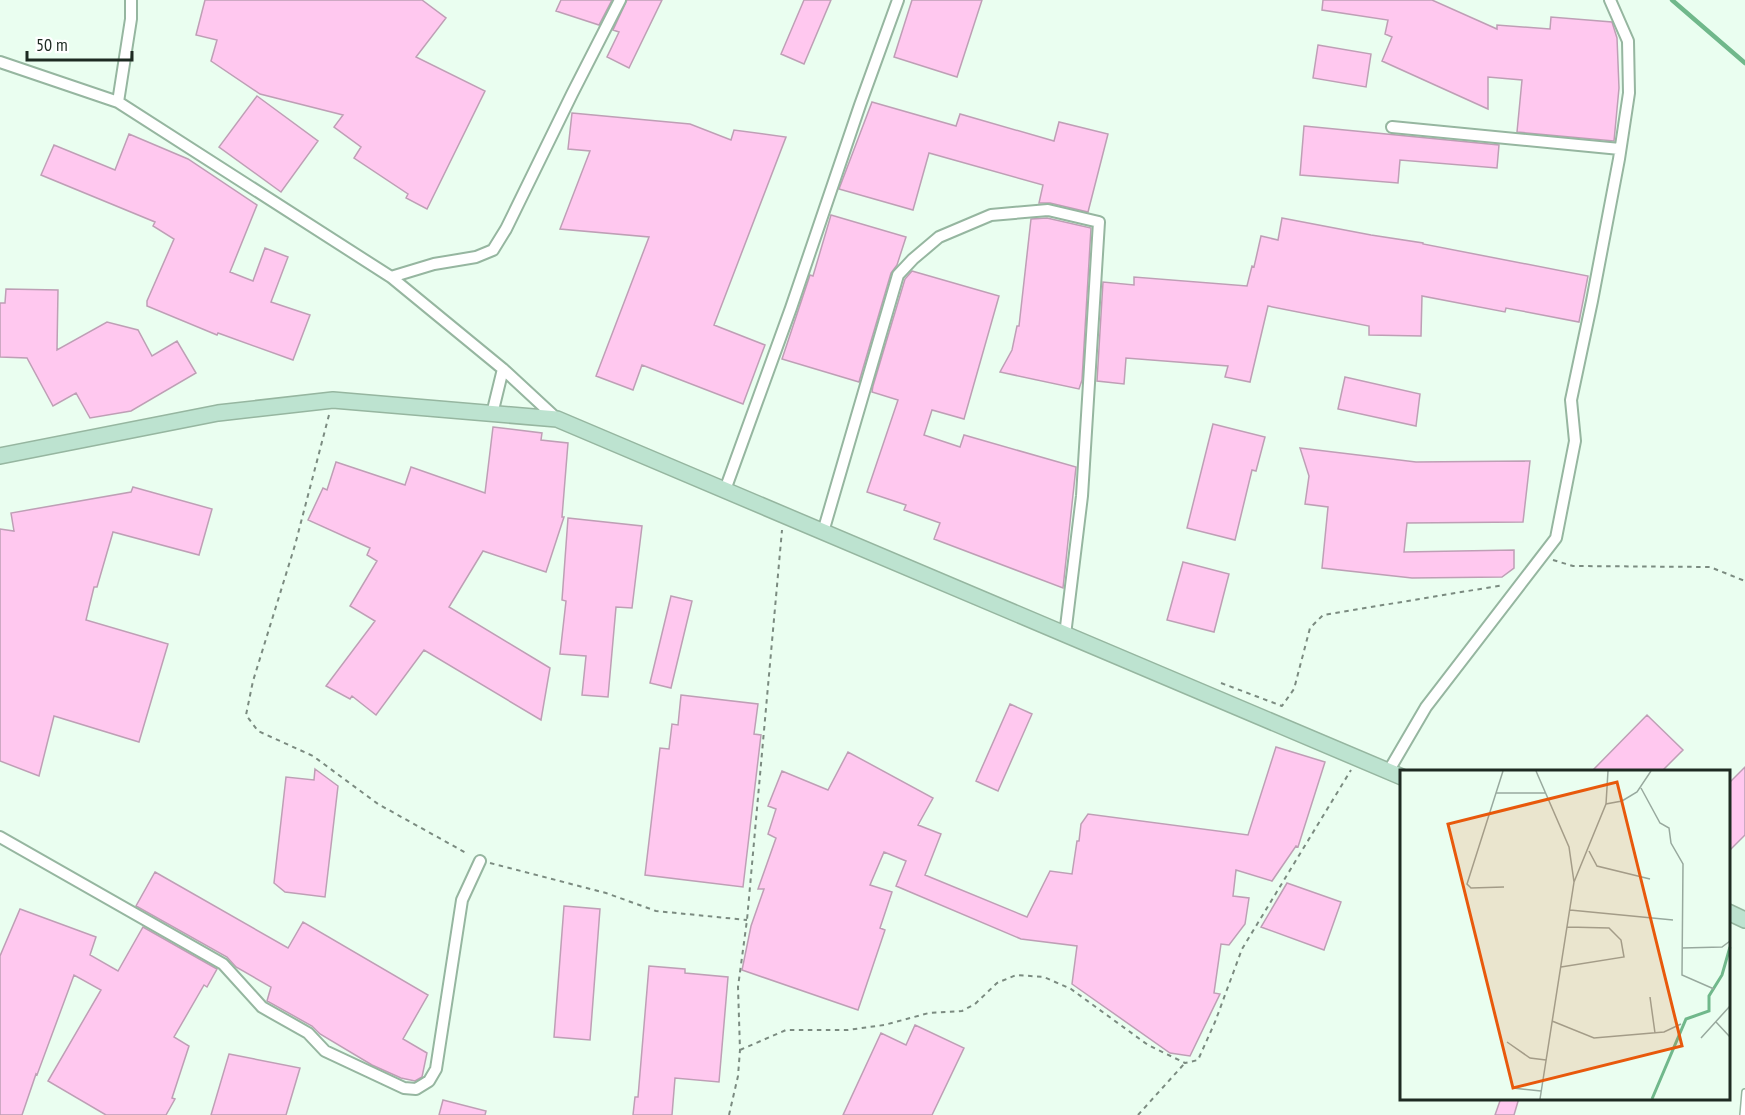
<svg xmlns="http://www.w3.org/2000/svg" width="1745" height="1115" font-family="'PT Sans Narrow',sans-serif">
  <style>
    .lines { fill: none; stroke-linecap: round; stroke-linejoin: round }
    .stream { stroke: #70b88b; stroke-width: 4.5 }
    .building { fill: #ffc8ef; stroke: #be9fb5; stroke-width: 1.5 }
    .lane-casing { stroke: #96b6a0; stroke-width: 8 }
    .street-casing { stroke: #96b6a0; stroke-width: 14 }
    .secondary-casing { stroke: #96b6a0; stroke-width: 18 }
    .path { stroke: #7b8b80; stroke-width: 2; stroke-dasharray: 4.5 4.5; stroke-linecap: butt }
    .lane { stroke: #fff; stroke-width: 5 }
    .street { stroke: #fff; stroke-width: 10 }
    .secondary { stroke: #bde3d0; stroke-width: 15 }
    .inset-river { fill: none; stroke: #70b88b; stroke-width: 3 }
    .inset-road { fill: none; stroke: #98a99e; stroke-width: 1.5 }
    .view { fill: #e8590c; fill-opacity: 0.15; stroke: #e8590c; stroke-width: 3 }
    .inset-edge { fill: none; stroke: #1e2a22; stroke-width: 3 }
  </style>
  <rect width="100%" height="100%" fill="#eafef0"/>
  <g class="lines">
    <path class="stream" d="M1672,0L1745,63"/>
  </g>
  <path class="building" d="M205,0H422L446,18L416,57L485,91L427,209L406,198L408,194L354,158L361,147L334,127L343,115L260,94L211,61L217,40L196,35Z
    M561,0H612L599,25L556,11Z
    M627,0H662L629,68L607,57L619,32L613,30Z
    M804,0H831L804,64L781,54Z
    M912,0H982L957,77L894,57Z
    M1323,0H1432L1497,29V25L1550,29L1551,17L1612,22L1617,38L1619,88L1614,141L1517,132L1522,80L1488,77V109L1382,61L1392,37L1385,34L1388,20L1322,10Z
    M1318,45L1371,54L1366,87L1313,78Z
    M257,96L318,141L281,192L219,147Z
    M872,102L956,126L960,114L1054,141L1059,122L1108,134L1088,212L1050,203H1039L1043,185L929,153L913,210L839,189Z
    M572,113L690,124L731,140L734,130L786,137L714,325L765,345L743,404L642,365L633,390L596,376L649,237L560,229L590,151L568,149Z
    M1304,126L1499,145L1497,168L1400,160L1398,183L1300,175Z
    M129,134L188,159L257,205L230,272L253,281L265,248L288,257L271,302L310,315L293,360L218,333L217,335L147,306V301L174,239L153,226L155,222L41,175L54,145L115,170Z
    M831,215L906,237L897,265L891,273L859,382L782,359L810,275L813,276Z
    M1047,218L1091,228L1082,380L1079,389L1000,372L1012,350L1017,326H1019L1031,219Z
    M1282,218L1371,235L1423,243V244L1588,276L1579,322L1506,308L1505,312L1422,296L1421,336L1369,335V326L1268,306L1250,382L1225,377L1228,366L1126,358L1124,384L1097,381L1103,282L1134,285V277L1247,286L1252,266L1254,267L1261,236L1278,240Z
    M912,271L999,296L964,419L932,410L924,435L960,447L964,435L1076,467L1063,588L934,539L940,523L904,510L906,505L867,492L898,400L872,392L873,386L905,279Z
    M6,289L58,290L57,350L107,322L138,330L152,356L177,341L196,373L131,411L90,418L76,393L53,406L27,358L0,357V303H5Z
    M1345,377L1420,394L1416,426L1338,409Z
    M1213,424L1265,437L1256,471L1252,470L1235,540L1187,528Z
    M493,427L542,433L541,440L568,443L562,517H564L546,572L483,551L449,607L550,668L541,720L424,650L376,715L352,696L350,699L326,686L375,621L350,606L377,561L367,555L370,548L308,520L323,488L327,490L336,462L405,485L411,467L485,493Z
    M1300,448L1416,462L1530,461L1523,522L1407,523L1404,552L1514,550V568L1502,577L1412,578L1322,568L1328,507L1305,504L1309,476Z
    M133,487L212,509L199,555L113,532L97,587H94L86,620L168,644L139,742L54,716L39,776L0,761V529L14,531L11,513L131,492Z
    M568,518L642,526L632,608L616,607L608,697L582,695L586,656L560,654L566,601L562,600Z
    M1183,562L1229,574L1214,632L1167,620Z
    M671,596L692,601L671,688L650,683Z
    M681,695L758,704L754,734L761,735L743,887L645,875L660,748L669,749L672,724L678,725Z
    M1010,704L1032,714L998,791L976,781Z
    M1647,715L1683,750L1662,771H1592Z
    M1276,747L1325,762L1298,847L1296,846L1272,881L1236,870L1233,896L1249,898L1245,924L1229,945L1221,944L1214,993L1220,994L1190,1056L1170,1053L1072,984L1077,946L1021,939L896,886L906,861L884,852L870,885L892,892L880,928L885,930L858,1010L742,970L751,926L764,889H758L776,838L768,834L776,809L768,806L782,771L828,790L848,752L933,798L918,825L941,834L925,875L1027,917L1050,871L1072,874L1077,841H1079L1081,824L1088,814L1248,835Z
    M1745,767V835L1728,852V784Z
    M315,769L338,786L325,897L285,892L274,883L286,777L314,780Z
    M155,872L288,948L303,922L428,995L403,1039L427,1053L422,1077L415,1081L401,1078L372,1065L320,1034L312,1026L267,1001L271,987L236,967L227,957L136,906Z
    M1287,883L1341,902L1324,950L1261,927Z
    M564,906L600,909L590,1040L554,1037Z
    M20,909L96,937L90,955L118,971L143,927L217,969L207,987L204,985L174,1037L189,1046L172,1098L175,1099L166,1115H106L48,1081L101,990L74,975L37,1075L36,1074L22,1115H0V956Z
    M649,966L685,969V973L728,977L719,1082L675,1078L672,1115H633L635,1097H638Z
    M915,1025L964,1048L932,1115H843L881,1033L906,1045Z
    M229,1054L300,1068L286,1115H211Z
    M1501,1098H1519L1514,1115H1495Z
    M443,1100L486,1111L485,1115H439Z"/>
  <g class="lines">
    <defs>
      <path id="lane" d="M1743,1115L1745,1092"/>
      <path id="street" d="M131,0V19L118,102L391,277L503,369L557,419
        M0,62L118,102
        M1392,127L1620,149
        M391,277L434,264L476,257L493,250L506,229L572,94L620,0
        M492,414L503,369
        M725,490L791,308L860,105L898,0
        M823,532L898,275L913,259L939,237L991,215L1048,210L1099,222L1082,496L1065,635
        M1388,772L1426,707L1556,538L1575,441L1571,400L1592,301L1619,159L1629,93L1628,41L1610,0
        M0,837L223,964L262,1007L308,1033L325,1051L404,1088L416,1089L429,1081L436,1069L462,900L480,861"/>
      <path id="secondary" d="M0,456L218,413L333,400L557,419L1402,777
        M1728,912L1745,920"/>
    </defs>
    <use href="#lane" class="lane-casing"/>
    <use href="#street" class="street-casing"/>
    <use href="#secondary" class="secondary-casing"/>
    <path class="path" d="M329,415L295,545L253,681L246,715L258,731L313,756L378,804L468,854
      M1553,560L1573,566L1710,567L1745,581
      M1221,683L1282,706L1294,689L1310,628L1323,615L1504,585
      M490,863L606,893L656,911L747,920
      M740,1050L786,1030H848L884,1025L929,1013L962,1011L975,1004L997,983L1016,975L1044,977L1071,989L1148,1045L1185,1063L1198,1060L1215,1022L1242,949L1351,770
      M729,1115L738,1076L740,1050L738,987L747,920L782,530
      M1138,1115L1184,1064"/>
    <use href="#lane" class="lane"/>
    <use href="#street" class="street"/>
    <use href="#secondary" class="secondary"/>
  </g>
  <g transform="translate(1400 770)">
    <rect width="330" height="330" fill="#eafef0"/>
    <path class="inset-river" d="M252,329L286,249L309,241V226L322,205L330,177"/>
    <path class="inset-road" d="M103,1L67,114L71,118L104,117M136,1L169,77L174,112L140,329M241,18L260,53L269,58L271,73L283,94L282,205L314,219M96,23H145M206,34L208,1M189,81L197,96L250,109M174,112L206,34L222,31L237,22L251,1M170,140L273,150M282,178L322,177L330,171M161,197L224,187L221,170L209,158L167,157M250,227L255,263M152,251L194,268L264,262L281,254M316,252L330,267M301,268L330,236M107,272L130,288L146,290M113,318L141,321"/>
    <path class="view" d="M217,12L282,276L113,318L48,54Z"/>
    <rect width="330" height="330" class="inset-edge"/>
  </g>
  <path d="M27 51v9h105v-9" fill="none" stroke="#1e2a22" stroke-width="3"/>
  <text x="36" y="51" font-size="18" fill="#1e2a22" stroke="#ffffff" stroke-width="4.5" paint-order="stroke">50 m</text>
</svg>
